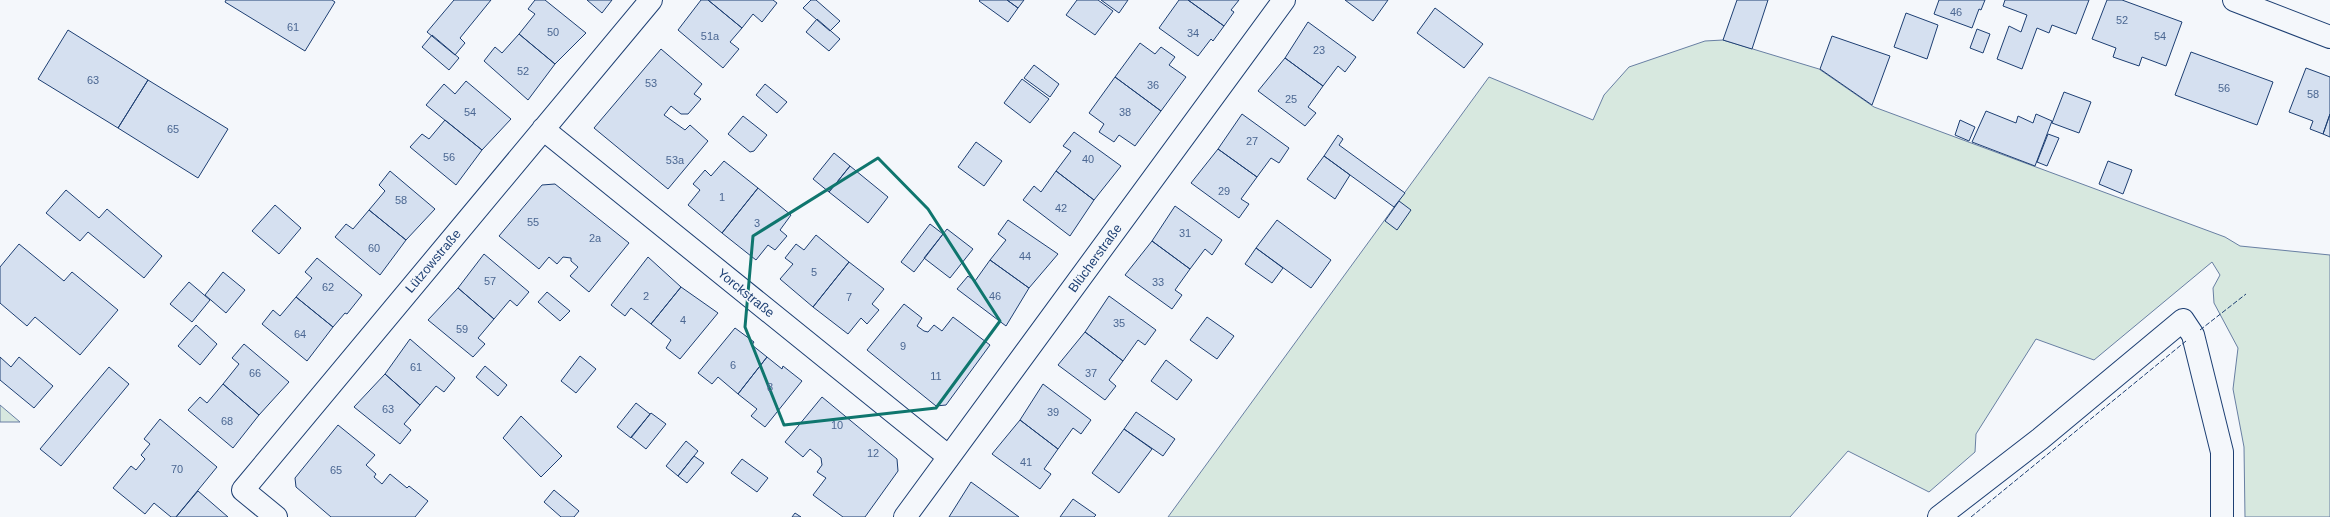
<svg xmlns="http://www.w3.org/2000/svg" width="2330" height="517" font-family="Arial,sans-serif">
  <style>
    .green { fill: #d7e8df; stroke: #687fa3 }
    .building { fill: #d5e0f0; stroke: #1d3f73 }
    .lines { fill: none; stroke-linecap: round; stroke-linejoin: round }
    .minor-casing { stroke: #1d3f73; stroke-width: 24 }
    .minor { stroke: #f4f7fb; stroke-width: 22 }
    .fence { stroke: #1d3f73; stroke-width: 1; stroke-dasharray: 5 2; stroke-linecap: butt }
    .marked { fill: none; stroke: #0f766e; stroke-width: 3; stroke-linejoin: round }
    .labels { text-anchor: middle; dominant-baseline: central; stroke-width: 3; stroke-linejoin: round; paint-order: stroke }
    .number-label { font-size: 11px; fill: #4b6792 }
    .street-label { font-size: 13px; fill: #1d3f73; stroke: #f4f7fb }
  </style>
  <rect width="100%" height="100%" fill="#f4f7fb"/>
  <path class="green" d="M1723,40L1819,69L1874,107L2225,237L2240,246L2330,255V517H2245L2244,447L2233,389L2238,348L2214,303L2213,288L2220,275L2212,262L2094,360L2036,339L1976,434L1975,452L1929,492L1848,451L1790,517H1168L1489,77L1593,120L1604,95L1629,67L1705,41Z
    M0,405L20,422H0Z"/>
  <path class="building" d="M226,0H332L335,2L305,51L225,2Z
    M454,0H491L460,38L465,43L455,55L427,32Z
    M535,0H545L586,33L555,64L519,34L535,14L528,9Z
    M587,0H612L602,13Z
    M701,0H708L742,28L730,42L739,49L723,68L678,30Z
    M708,0H773L777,3L762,22L753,14L742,28Z
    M811,0H816L840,21L830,31L803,8Z
    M980,0H1007L1018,8L1008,22L979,1Z
    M1007,0H1024L1018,8Z
    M1077,0H1098L1113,11L1095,35L1066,15Z
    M1101,0H1128L1119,13Z
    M1179,0H1188L1224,26L1213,41L1211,39L1198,56L1159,28Z
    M1188,0H1239L1231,10L1234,12L1224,26Z
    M1345,0H1388L1373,21Z
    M1737,0H1768L1752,49L1723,40Z
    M1939,0H1985L1981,10L1979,9L1972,28L1934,14Z
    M2005,0H2089L2076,34L2052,25L2049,33L2037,28L2022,69L1997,59L2009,26L2021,32L2027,15L2003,6Z
    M2107,0H2122L2182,22L2166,66L2142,57L2139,66L2113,57L2116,48L2092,39Z
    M1435,8L1483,44L1464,68L1417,33Z
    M1906,13L1938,25L1927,59L1894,47Z
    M817,19L840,39L829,51L806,32Z
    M1308,22L1356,57L1345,72L1338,66L1323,86L1285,58Z
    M1977,29L1990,34L1983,53L1970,48Z
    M68,30L148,80L118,128L38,79Z
    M519,34L555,64L528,100L484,61L495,47L502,53Z
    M432,35L459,58L449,70L422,47Z
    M1832,36L1890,56L1872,105L1820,69Z
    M1140,43L1155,54L1161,47L1175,57L1169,65L1186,77L1161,111L1115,77Z
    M661,49L702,84L694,94L701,99L688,114H681L671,106L664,115L685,130L690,125L708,141L668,189L594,128Z
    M2191,52L2273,82L2257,125L2175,95Z
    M1285,58L1323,86L1308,107L1316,113L1305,126L1258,91Z
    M1034,65L1059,84L1050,97L1024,78Z
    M2306,68L2330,77V114L2323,134L2310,129L2313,121L2289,112Z
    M1115,77L1161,111L1135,146L1119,135L1114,142L1099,132L1104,124L1089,113Z
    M1022,79L1049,99L1030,123L1004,103Z
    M148,80L228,129L198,178L118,128Z
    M466,81L511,119L482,150L426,105L444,84L455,94Z
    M765,84L787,102L777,113L756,95Z
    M2064,92L2091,102L2079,133L2052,123Z
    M1986,111L2016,123L2018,116L2033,123L2036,114L2052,121L2035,166L1972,142Z
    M1242,114L1289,148L1279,163L1271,158L1257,177L1218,149Z
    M2330,114V137L2323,134Z
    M743,116L767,135L754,151L750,152L728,134Z
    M445,120L482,150L456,185L410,147L422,134L429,139Z
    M1960,120L1975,127L1969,141L1955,135Z
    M1074,132L1121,166L1094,200L1056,171L1071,151L1063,146Z
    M2048,134L2059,138L2047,166L2037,162Z
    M1338,135L1343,139L1339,145L1405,193L1394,207L1324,156Z
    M976,142L1002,161L984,186L958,167Z
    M1218,149L1257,177L1241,199L1249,204L1239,218L1191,183Z
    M834,153L850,166L829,192L813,179Z
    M1324,156L1350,175L1335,199L1307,179Z
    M724,161L758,188L722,233L688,205L700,190L693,184L705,170L711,176Z
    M2108,161L2132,170L2123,194L2099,184Z
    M850,166L888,197L868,223L829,192Z
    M390,171L435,209L406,240L369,210L385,191L379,185Z
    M1056,171L1094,200L1070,236L1023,200L1034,186L1041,192Z
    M555,184L629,243L589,292L570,276L578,267L571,261V258L563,257L557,264L549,257L539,269L499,236L542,185Z
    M758,188L791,215L780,230L787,236L775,250L768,245L756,260L722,233Z
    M66,190L99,218L107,209L162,256L144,278L88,232L80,241L46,213Z
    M1399,201L1411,210L1397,230L1385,221Z
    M275,205L301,228L279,254L252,231Z
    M1175,206L1222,240L1212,255L1205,249L1190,269L1152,241Z
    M369,210L406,240L380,275L335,237L346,224L353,229Z
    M1008,220L1058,254L1029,288L990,260L1006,240L998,234Z
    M1277,220L1331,260L1311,288L1256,248Z
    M930,224L943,234L914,272L901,262Z
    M947,229L973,249L950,278L924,258Z
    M816,235L849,262L813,307L780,279L793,264L785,258L796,244L804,250Z
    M1152,241L1190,269L1175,290L1182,295L1172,309L1125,275Z
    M19,244L64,281L72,272L118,310L80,355L35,317L27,326L0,303V267Z
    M1256,248L1283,268L1272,283L1245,264Z
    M484,254L529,292L517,306L510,300L494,319L458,288Z
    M648,257L681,287L651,324L631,308L625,316L611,305Z
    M317,258L362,295L347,314L345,313L333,327L296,297L312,278L305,272Z
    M990,260L1029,288L1006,326L957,289L968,276L975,281Z
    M849,262L884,289L872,304L879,310L867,324L861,318L848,334L813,307Z
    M223,272L245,290L226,313L205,295Z
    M189,282L210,300L192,322L170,304Z
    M681,287L718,313L680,359L666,348L671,340L651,324Z
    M458,288L494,319L478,338L485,344L473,357L428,320Z
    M547,292L570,311L560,321L538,302Z
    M1109,296L1156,330L1145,345L1138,340L1123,361L1085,332Z
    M296,297L333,327L307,361L262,324L273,310L280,316Z
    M904,304L922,318L917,326L924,331L928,332L934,325L942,331L953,317L990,345L946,405L936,406L867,350Z
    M1207,317L1234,336L1217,359L1190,340Z
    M196,325L217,344L200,365L178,346Z
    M735,328L754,342L752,345L767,357L738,394L718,377L712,384L698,373Z
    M1085,332L1123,361L1109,380L1116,386L1105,400L1058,365Z
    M410,339L455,378L444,392L436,386L420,405L385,374Z
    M244,344L289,382L259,415L223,384L239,364L232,358Z
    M580,356L596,369L576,393L561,381Z
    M0,357L11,367L19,357L53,386L34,408L0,380Z
    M767,357L782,369L783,366L802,381L765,427L751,416L757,409L738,394Z
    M1166,360L1192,380L1177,400L1151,381Z
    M485,366L507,385L498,396L476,377Z
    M109,367L129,384L61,466L40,449Z
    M385,374L420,405L404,424L411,430L400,444L354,407Z
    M223,384L259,415L233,448L188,410L200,397L207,403Z
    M1043,384L1091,420L1081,434L1073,428L1058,449L1020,420Z
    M822,397L897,459L898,471L865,517H843L813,495L826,478L817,472L822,465L821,458L810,449L803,457L785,442Z
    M636,403L650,414L631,438L617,427Z
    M1136,412L1175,439L1163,456L1124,429Z
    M651,413L666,424L646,449L631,437Z
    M521,416L562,456L541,477L503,438Z
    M160,419L217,467L176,517H171L154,503L145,514L113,488L131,466L136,470L145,459L141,455L150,444L144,439Z
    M1020,420L1058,449L1044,469L1051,474L1040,489L992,454Z
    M338,425L375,455L366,465L376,474L374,477L382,484L390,474L407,488L409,486L428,501L415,517H331L296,487L295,478Z
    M1124,429L1152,449L1119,493L1092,473Z
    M686,441L698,451L678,476L666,466Z
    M694,456L704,463L687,483L678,476Z
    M742,459L768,478L757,492L731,473Z
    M971,482L1019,517H949Z
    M554,490L579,511L574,517H561L544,502Z
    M198,491L228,517H176Z
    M1073,499L1096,515L1094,517H1060Z
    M795,513L801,517H792Z"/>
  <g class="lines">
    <defs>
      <path id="minor" d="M2234,0L2330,37
        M543,129L949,457
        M276,517L243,490L651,0
        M905,517L1284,0
        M1939,517L2040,439L2183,320L2193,335L2222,452V517"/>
    </defs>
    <use href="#minor" class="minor-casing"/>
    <use href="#minor" class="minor"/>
    <path class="fence" d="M2200,330L2246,294
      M1971,517L2186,341"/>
  </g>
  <path class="marked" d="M878,158L928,209L1000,321L936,408L784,425L745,327L753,236Z"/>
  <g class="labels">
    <g class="number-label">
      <text x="1956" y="12">46</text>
      <text x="2122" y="20">52</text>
      <text x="293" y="27">61</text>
      <text x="553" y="32">50</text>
      <text x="1193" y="33">34</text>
      <text x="710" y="36">51a</text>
      <text x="2160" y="36">54</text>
      <text x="1319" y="50">23</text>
      <text x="523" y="71">52</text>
      <text x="93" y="80">63</text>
      <text x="651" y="83">53</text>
      <text x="1153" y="85">36</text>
      <text x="2224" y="88">56</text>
      <text x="2313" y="94">58</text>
      <text x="1291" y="99">25</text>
      <text x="470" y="112">54</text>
      <text x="1125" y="112">38</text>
      <text x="173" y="129">65</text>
      <text x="1252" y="141">27</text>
      <text x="449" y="157">56</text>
      <text x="1088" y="159">40</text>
      <text x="675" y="160">53a</text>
      <text x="1224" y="191">29</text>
      <text x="722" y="197">1</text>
      <text x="401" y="200">58</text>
      <text x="1061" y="208">42</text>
      <text x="533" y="222">55</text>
      <text x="757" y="223">3</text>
      <text x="1185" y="233">31</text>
      <text x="595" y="238">2a</text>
      <text x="374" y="248">60</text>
      <text x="1025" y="256">44</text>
      <text x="814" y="272">5</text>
      <text x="490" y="281">57</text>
      <text x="1158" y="282">33</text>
      <text x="328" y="287">62</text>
      <text x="646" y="296">2</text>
      <text x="995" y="296">46</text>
      <text x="849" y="297">7</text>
      <text x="683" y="320">4</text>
      <text x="1119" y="323">35</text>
      <text x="462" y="329">59</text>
      <text x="300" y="334">64</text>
      <text x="903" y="346">9</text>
      <text x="733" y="365">6</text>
      <text x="416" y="367">61</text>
      <text x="255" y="373">66</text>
      <text x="1091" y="373">37</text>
      <text x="936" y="376">11</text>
      <text x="770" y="387">8</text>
      <text x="388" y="409">63</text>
      <text x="1053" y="412">39</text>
      <text x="227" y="421">68</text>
      <text x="837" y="425">10</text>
      <text x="873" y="453">12</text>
      <text x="1026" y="462">41</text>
      <text x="177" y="469">70</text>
      <text x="336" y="470">65</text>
    </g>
    <g class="street-label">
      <text transform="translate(1095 258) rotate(-54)">Blücherstraße</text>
      <text transform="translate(433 261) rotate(-50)">Lützowstraße</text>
      <text transform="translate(746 293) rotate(39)">Yorckstraße</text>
    </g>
  </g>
</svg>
